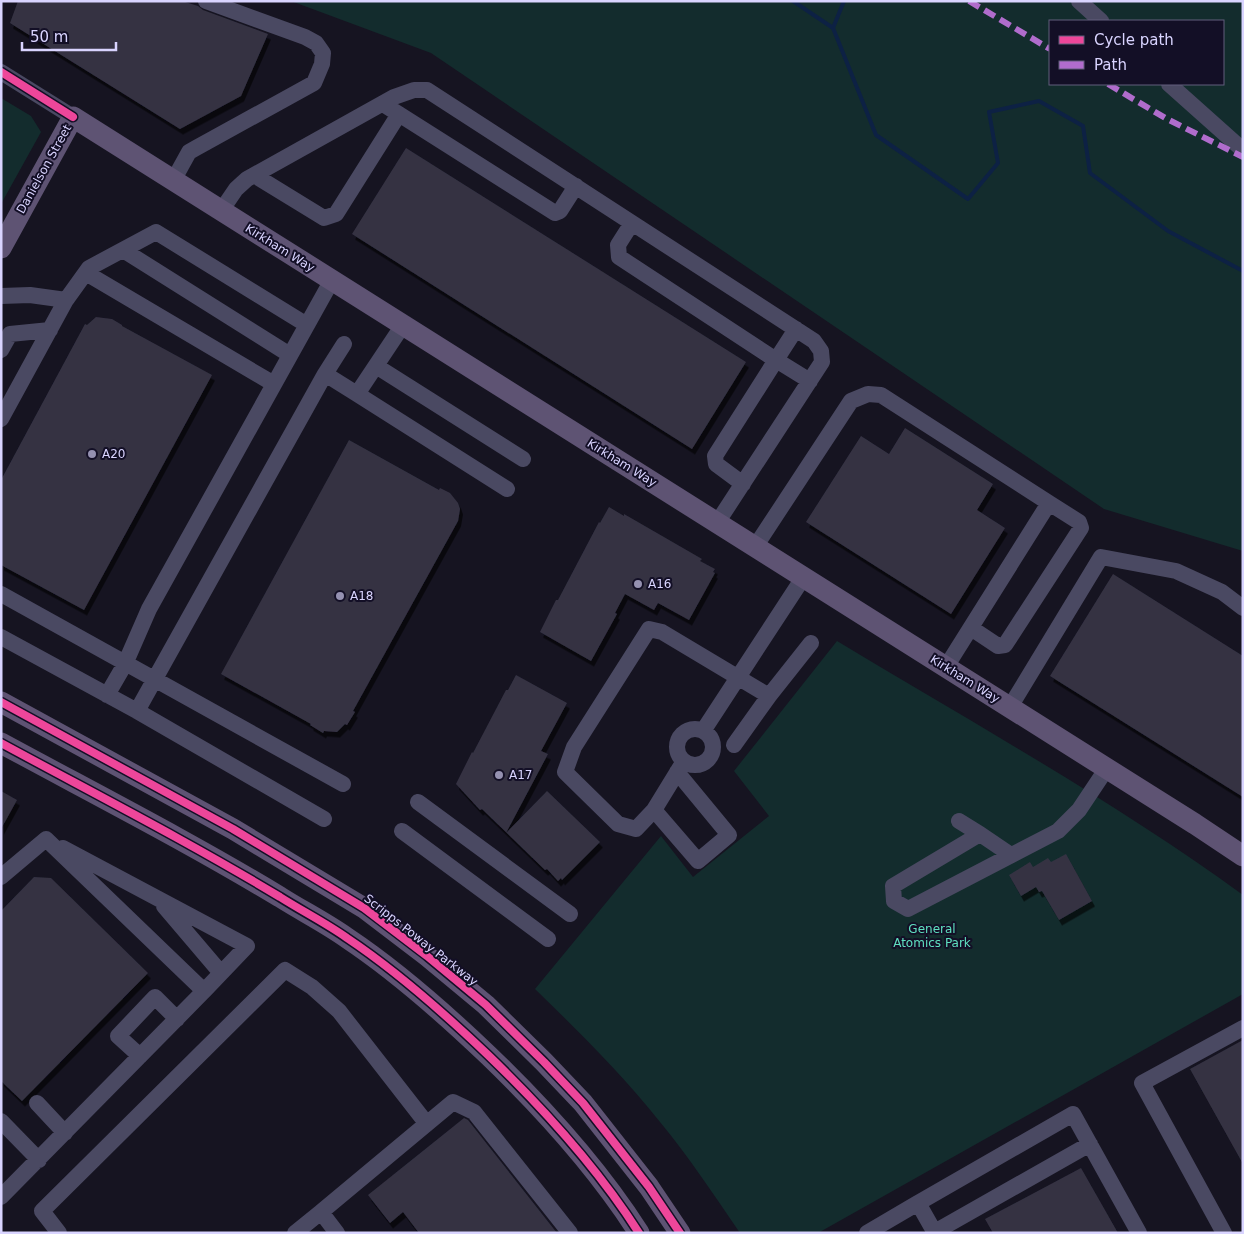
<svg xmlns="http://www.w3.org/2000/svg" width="1244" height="1234" font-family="'DejaVu Sans',sans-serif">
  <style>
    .green { fill: #132c2d; fill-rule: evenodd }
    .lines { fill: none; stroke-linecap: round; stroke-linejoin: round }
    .stream { stroke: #0d2144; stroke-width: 4 }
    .building { fill: #343243; filter: url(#shadow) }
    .minor { stroke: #4a4962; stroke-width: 16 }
    .major { stroke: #5e5373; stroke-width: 21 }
    .quiet { stroke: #b06ccc; stroke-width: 6; stroke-dasharray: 12 6; stroke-linecap: butt }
    .cycleway-casing { stroke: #130f26; stroke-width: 11 }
    .cycleway { stroke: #ed469a; stroke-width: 8 }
    .poi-dot { fill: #9591b1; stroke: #130f26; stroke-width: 2 }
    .labels { text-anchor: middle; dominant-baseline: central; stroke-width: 4; stroke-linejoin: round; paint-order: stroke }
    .street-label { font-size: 12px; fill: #d9d4ff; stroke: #130f26 }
    .poi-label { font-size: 12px; fill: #d9d4ff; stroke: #130f26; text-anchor: start }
    .park-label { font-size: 12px; fill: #5fe0c0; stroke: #130f26 }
  </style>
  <defs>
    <filter id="shadow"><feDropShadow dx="3" dy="5.5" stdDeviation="0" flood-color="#0009"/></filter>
  </defs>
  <rect width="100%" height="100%" fill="#161421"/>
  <path class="green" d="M291,1H1243V551L1104,509L431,53ZM1050,21H1223V84H1050Z
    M1,98L31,116L41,132L1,204Z
    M837,641C973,723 1114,801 1243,895V994L818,1233H740C714,1195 689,1157 660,1122C622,1074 579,1032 535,989L661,836L693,877L769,816L734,771Z"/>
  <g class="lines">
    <path class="stream" d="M793,1L833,28L876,135L968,199L998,163L989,112L1039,101L1083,126L1090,173L1168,231L1243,271
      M833,28L844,1"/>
  </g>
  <path class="building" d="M18,1H182L198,6L203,10L268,34L241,96L180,129L10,23Z
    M406,148L746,362L692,449L352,234Z
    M96,317L112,319L122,325V326L212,375L84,610L1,565V480L85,324L87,325Z
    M905,428L993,484L977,510L1005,528L951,614L806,522L861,436L889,454Z
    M349,440L439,490L440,488L450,493L458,503L460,509L458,521L353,711L355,712L347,725L345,724L337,732L324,731L323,733L310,725L311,724L221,674Z
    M609,507L624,516V514L702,559L700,561L715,569L713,572L715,573L689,620L658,603L654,610L625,594L615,613L617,614L591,661L540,632L556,600H558L599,522L600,523Z
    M1113,574L1243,656V797L1050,676Z
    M516,675L567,703L541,751L548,754L506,833L547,791L600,842L562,880L561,878L558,881L547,869L545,870L482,809L480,810L456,784L472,752L473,753L506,690H508Z
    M1,791L17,800L1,829Z
    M1066,854L1092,901L1059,920L1042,891L1039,892L1036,887L1021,896L1009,875L1030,862L1033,867L1048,858L1051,862Z
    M34,877L51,878L148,973L22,1101L1,1081V911Z
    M1243,1040V1164L1190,1069Z
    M464,1118L468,1120L557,1233H419L403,1212L390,1223L368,1195Z
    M1081,1168L1118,1233H993L985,1219Z"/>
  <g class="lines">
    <path class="minor" d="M1079,1L1101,21
      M1,72L73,117
      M1169,84L1243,150
      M383,104L555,213L560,211L576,186
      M254,175L324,218L336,214L399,114
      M173,181L189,152L196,148L314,83L322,64L323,53L316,43L305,37L206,1
      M221,211L236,189L247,179L394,97L414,90H427L814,341L821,351L822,362L717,523
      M632,223L618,245L619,257L776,360L796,329
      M123,250L290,355
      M86,273L274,384
      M1,296L30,295L66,300L1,419
      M66,300L89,268L156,232L307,325
      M403,325L357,394L507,489
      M344,344L325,374L357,394
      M1,350L10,334L50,330
      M376,366L523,459
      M743,484L716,464L715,456L776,360L810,381
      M755,547L851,401L868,394L881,395L1049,503L946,667
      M1,594L343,784
      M971,628L998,646L1005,645L1081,528L1079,522L1049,503
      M1,637L137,711
      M107,695L125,664L149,609L332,280
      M769,696L811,643
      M1010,707L1101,557L1176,571L1222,592L1243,608
      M677 747a18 18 0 1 1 36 0a18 18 0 1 1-36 0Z
      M703,731L803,578
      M677,772L729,835L698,861L654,810L684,761
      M418,802L570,914
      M654,810L636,829L618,824L565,772L574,747L649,629L662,632L769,696L734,745
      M324,819L137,711L325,374
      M959,821L980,834
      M402,831L548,939
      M63,848L247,946L204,991
      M1011,855L980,834L893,886L894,901L908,909L1058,831L1079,810L1107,768
      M1,877L46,839L204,991L1,1197
      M164,906L221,973
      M140,1056L118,1036L155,997L177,1019
      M37,1103L65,1133
      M1,1121L39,1160
      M918,1203L1073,1114L1139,1233
      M321,1212L453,1102L474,1112L570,1233
      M59,1233L42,1211L285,970L312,987L339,1011L427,1124
      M295,1233L321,1212L337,1233
      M867,1233L918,1203L935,1233
      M933,1233L1090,1144
      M1224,1233L1142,1083L1243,1028"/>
    <path class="major" d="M1,248L73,117L1195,824L1243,856
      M1,702L233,829L364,908L427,956L486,1005L544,1062L583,1103L649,1187L680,1233
      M1,743C95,794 189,842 280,897C302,911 326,923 347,938C398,972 444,1013 488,1055C544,1109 597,1167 639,1233"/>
    <path class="quiet" d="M969,1L1050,49
      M1108,84L1167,119L1243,157"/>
    <defs>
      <path id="cycleway" d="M1,72L73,117
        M1,702L233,829L364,908L427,956L486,1005L544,1062L583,1103L649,1187L680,1233
        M1,743C95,794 189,842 280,897C302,911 326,923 347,938C398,972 444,1013 488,1055C544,1109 597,1167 639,1233"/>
    </defs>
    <use href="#cycleway" class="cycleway-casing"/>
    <use href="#cycleway" class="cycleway"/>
  </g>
  <g class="poi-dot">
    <circle cx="92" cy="454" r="5"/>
    <circle cx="638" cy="584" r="5"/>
    <circle cx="340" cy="596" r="5"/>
    <circle cx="499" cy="775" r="5"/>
  </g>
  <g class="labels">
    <g class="street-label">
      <text transform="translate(44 169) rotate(-61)">Danielson Street</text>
      <text transform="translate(280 248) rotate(32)">Kirkham Way</text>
      <text transform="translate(622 463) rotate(32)">Kirkham Way</text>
      <text transform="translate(965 679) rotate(32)">Kirkham Way</text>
      <text transform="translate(421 940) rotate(38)">Scripps Poway Parkway</text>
    </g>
    <g class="poi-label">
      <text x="102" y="454">A20</text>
      <text x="648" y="584">A16</text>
      <text x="350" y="596">A18</text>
      <text x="509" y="775">A17</text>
    </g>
    <g class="park-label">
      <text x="932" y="929">General<tspan x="932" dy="14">Atomics Park</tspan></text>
    </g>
  </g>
  <rect width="1244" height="1234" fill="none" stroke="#d9d4ff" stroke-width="5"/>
  <rect x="1049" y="20" width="175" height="65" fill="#130f26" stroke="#625e7d"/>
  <rect x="1059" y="36" width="25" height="8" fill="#ed469a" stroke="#625e7d"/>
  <text x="1094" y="45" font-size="15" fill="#d9d4ff">Cycle path</text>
  <rect x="1059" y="61" width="25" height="8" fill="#b06ccc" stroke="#625e7d"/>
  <text x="1094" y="70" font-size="15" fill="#d9d4ff">Path</text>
  <path d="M22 42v8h94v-8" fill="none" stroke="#d9d4ff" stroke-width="2.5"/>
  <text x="30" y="42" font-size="15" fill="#d9d4ff" stroke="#130f26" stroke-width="4" paint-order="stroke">50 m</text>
</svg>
